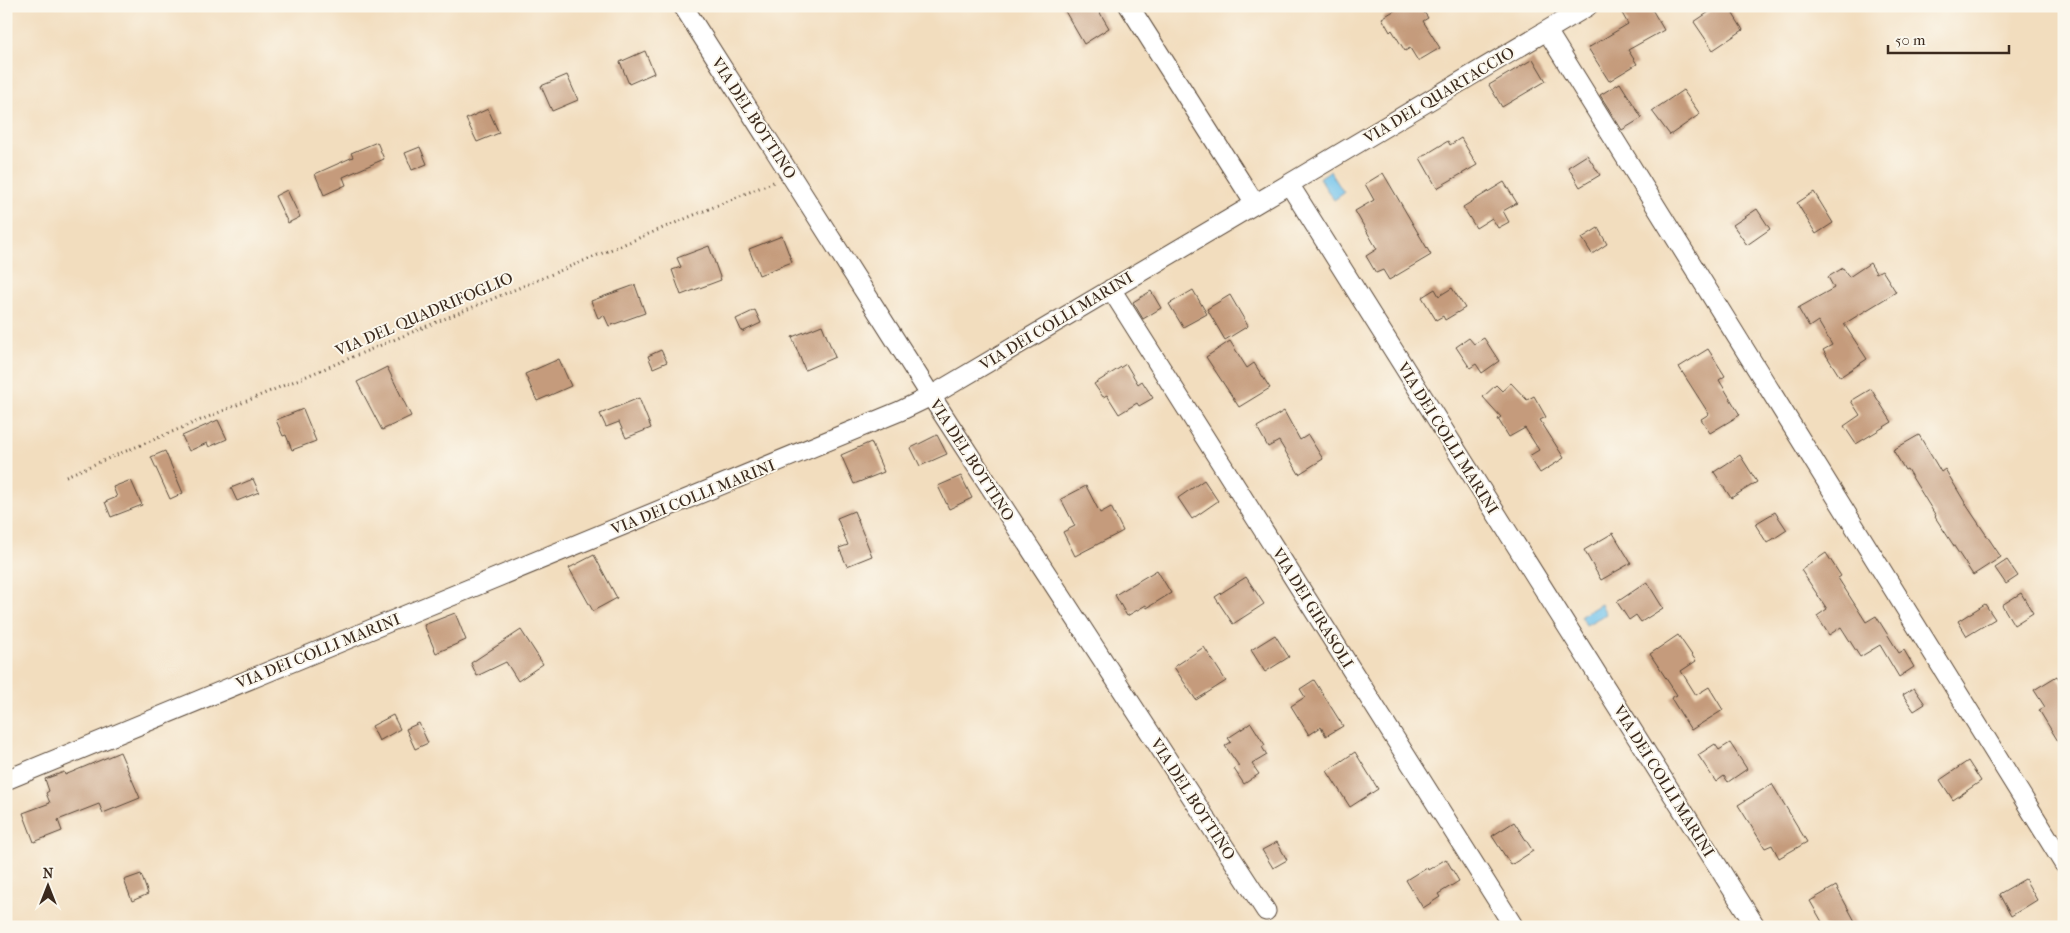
<svg xmlns="http://www.w3.org/2000/svg" width="2070" height="933" font-family="'IM FELL French Canon',serif">
  <style>
    .water { fill: #6fc2ec; stroke: #557685 }
    .building { fill: #c59b7c }
    .lines { fill: none; stroke-linecap: round; stroke-linejoin: round }
    .street-casing { stroke: #564536; stroke-width: 21 }
    .path { stroke: #564536; stroke-width: 3; stroke-dasharray: 1 4; stroke-linecap: butt }
    .street { stroke: #fff; stroke-width: 19 }
    .labels { text-anchor: middle; dominant-baseline: central; stroke-width: 4; stroke-linejoin: round; paint-order: stroke }
    .street-label { font-size: 16px; fill: #3b2a1e; stroke: #fbf7ec }
  </style>
  <rect width="100%" height="100%" fill="#fbf7ec"/>
  <filter id="ink" filterUnits="userSpaceOnUse"><feTurbulence type="fractalNoise" baseFrequency=".02" numOctaves="2"/><feDisplacementMap in="SourceGraphic" scale="10" xChannelSelector="R" yChannelSelector="G"/><feConvolveMatrix kernelMatrix="1 2 1 2 8 2 1 2 1" color-interpolation-filters="sRGB"/></filter>
  <filter id="wash" filterUnits="userSpaceOnUse"><feTurbulence type="fractalNoise" baseFrequency=".0096" numOctaves="4" result="noise"/><feDisplacementMap in="SourceGraphic" scale="20" xChannelSelector="R" yChannelSelector="G"/><feGaussianBlur stdDeviation="1.12" result="paint"/><feColorMatrix in="noise" values="0 0 0 0 0 0 0 0 0 0 0 0 0 0 0 0 0 1.4 0 .05"/><feComposite in="paint" operator="in"/></filter>
  <g filter="url(#wash)">
    <rect width="100%" height="100%" fill="#f2ddbe"/>
    <path class="water" d="M1330,171L1344,193L1334,200L1319,178Z
      M1601,604L1606,614L1586,625L1581,616Z"/>
    <g id="blocks">
      <path class="building" d="M1062,6H1096L1109,28L1084,44Z
        M1402,6H1420L1428,18L1423,21L1440,48L1418,61L1410,48L1405,51L1392,30L1390,32L1382,18Z
        M1618,6H1650L1664,30L1628,50L1637,64L1609,81L1588,48L1628,24Z
        M1718,6H1728L1743,30L1713,50L1694,22Z
        M645,51L654,73L629,84L620,62Z
        M1533,59L1546,81L1502,107L1489,85Z
        M567,75L578,100L552,111L541,86Z
        M1620,83L1642,118L1622,130L1600,95Z
        M1683,90L1700,114L1670,135L1652,111Z
        M488,109L499,133L477,142L466,119Z
        M1461,138L1477,165L1437,188L1420,158L1448,141L1450,145Z
        M377,142L384,159L343,177L346,185L324,195L315,174L353,157L351,153Z
        M420,147L427,164L412,170L405,153Z
        M1587,155L1600,175L1580,187L1568,167Z
        M1383,173L1431,255L1389,280L1383,270L1376,273L1366,256L1377,249L1355,211L1374,200L1365,184Z
        M1504,182L1517,203L1503,211L1509,222L1498,228L1492,218L1476,228L1463,207Z
        M287,190L300,217L288,223L275,196Z
        M1814,192L1833,223L1816,234L1797,203Z
        M1757,209L1770,229L1747,245L1733,225Z
        M1598,228L1607,244L1592,254L1582,238Z
        M782,236L792,262L759,275L749,249Z
        M709,246L721,280L681,295L672,270L681,267L677,258Z
        M1870,263L1876,273L1882,270L1896,292L1844,324L1867,359L1840,377L1823,350L1832,345L1818,321L1809,327L1798,308L1834,288L1828,277L1843,268L1849,277Z
        M635,285L645,313L609,326L604,315L598,318L591,301Z
        M1452,288L1465,308L1445,320L1443,316L1436,320L1422,297L1435,289L1439,296Z
        M1193,290L1207,314L1183,327L1169,304Z
        M1151,291L1161,308L1143,319L1133,302Z
        M1230,295L1248,326L1225,340L1207,309Z
        M755,310L761,323L742,332L736,319Z
        M822,325L835,357L805,370L792,337Z
        M1469,338L1474,344L1484,338L1499,361L1482,373L1476,364L1470,368L1456,347Z
        M1230,341L1247,368L1254,363L1270,388L1239,407L1206,357Z
        M1708,349L1725,376L1719,380L1740,415L1710,433L1701,419L1709,414L1679,367Z
        M661,350L667,362L653,368L648,356Z
        M559,359L571,386L537,401L525,374Z
        M1126,364L1138,384L1142,381L1153,398L1139,406L1137,403L1119,414L1107,395L1103,397L1094,384Z
        M387,367L411,416L382,430L357,382Z
        M1511,383L1527,400L1534,396L1546,417L1540,420L1564,458L1540,473L1529,456L1539,450L1525,428L1509,437L1498,419L1501,417L1483,397L1496,385L1502,391Z
        M1871,389L1892,422L1856,444L1844,426L1860,415L1851,401Z
        M639,398L651,428L626,438L619,422L606,427L600,414Z
        M303,409L316,441L292,450L286,435L283,436L276,420Z
        M1284,411L1300,440L1308,435L1323,459L1299,474L1279,441L1268,447L1257,427Z
        M218,420L227,439L209,447L207,443L189,451L182,436Z
        M937,435L947,454L920,466L911,448Z
        M1919,435L1941,472L1945,469L1967,506L2001,557L1973,575L1935,517L1936,516L1907,469L1905,470L1893,450Z
        M871,442L884,472L854,484L841,455Z
        M165,451L183,493L170,499L151,457Z
        M1740,455L1757,482L1731,498L1714,472Z
        M961,476L972,498L949,509L938,486Z
        M253,479L259,492L237,501L231,488Z
        M131,480L142,505L111,517L105,502L117,497L113,487Z
        M1204,480L1218,501L1192,519L1178,498Z
        M1086,486L1100,513L1111,507L1123,531L1075,556L1063,532L1075,526L1061,499Z
        M854,511L872,556L847,566L839,548L848,545L837,518Z
        M1775,512L1787,530L1767,543L1755,524Z
        M1613,533L1631,563L1601,580L1584,550Z
        M1826,553L1841,576L1838,578L1866,622L1876,616L1899,653L1904,650L1914,667L1899,677L1880,645L1860,657L1841,627L1829,635L1817,616L1827,609L1801,570Z
        M594,555L617,598L593,611L569,568Z
        M2007,560L2018,576L2006,584L1995,568Z
        M1157,570L1171,593L1147,608L1146,605L1127,616L1115,595Z
        M1246,577L1264,604L1233,624L1215,597Z
        M1647,582L1663,608L1641,622L1636,615L1629,620L1617,602Z
        M2021,593L2033,613L2014,625L2002,605Z
        M1985,604L1995,619L1967,636L1958,621Z
        M455,613L466,640L436,653L424,625Z
        M521,630L543,664L518,681L506,662L477,676L471,663Z
        M1275,635L1289,657L1265,672L1251,650Z
        M1678,635L1696,661L1681,671L1696,695L1709,687L1723,710L1691,730L1671,698L1677,695L1650,654Z
        M1204,647L1226,681L1196,700L1174,667Z
        M2057,676L2064,687V751L2039,710L2045,707L2034,690Z
        M1314,680L1343,726L1326,736L1321,727L1309,735L1291,706L1305,697L1300,689Z
        M1914,688L1925,704L1914,711L1903,695Z
        M393,715L400,729L379,741L372,726Z
        M419,723L428,743L415,749L406,729Z
        M1251,723L1265,745L1262,747L1267,755L1252,764L1259,774L1244,784L1234,769L1239,766L1225,746L1231,742L1228,738Z
        M1730,743L1747,769L1728,782L1724,776L1716,782L1698,755L1715,744L1719,750Z
        M120,752L140,798L103,813L99,804L58,820L62,831L34,842L23,813L50,803L46,793L49,791L45,779L64,772L65,775Z
        M1355,752L1378,789L1350,807L1327,771Z
        M1968,761L1981,781L1953,800L1940,780Z
        M1772,784L1807,842L1779,858L1772,845L1765,848L1738,805Z
        M1514,822L1533,851L1511,865L1492,836Z
        M1277,842L1287,860L1273,868L1262,850Z
        M1446,859L1459,881L1438,894L1440,897L1423,908L1406,880L1427,867L1428,870Z
        M141,874L148,894L132,901L124,880Z
        M2025,879L2037,900L2011,916L1999,894Z
        M1836,886L1858,927H1825L1810,901Z"/>
    </g>
  </g>
  <g filter="url(#ink)">
    <use href="#blocks" fill-opacity="0" stroke="#564536" stroke-width="1"/>
    <g class="lines">
      <defs>
        <path id="street" d="M683,6L931,396L1266,911
          M1129,6L1255,204
          M1547,31L2064,864
          M1289,184L1588,6
          M1111,289L1514,927
          M6,780L900,411L931,396L1289,184L1756,927"/>
      </defs>
      <use href="#street" class="street-casing"/>
      <path class="path" d="M66,476L776,181"/>
      <use href="#street" class="street"/>
    </g>
  </g>
  <g class="labels">
    <g class="street-label">
      <text transform="translate(1439 95) rotate(-31)">VIA DEL QUARTACCIO</text>
      <text transform="translate(754 118) rotate(57)">VIA DEL BOTTINO</text>
      <text transform="translate(424 314) rotate(-23)">VIA DEL QUADRIFOGLIO</text>
      <text transform="translate(1056 321) rotate(-31)">VIA DEI COLLI MARINI</text>
      <text transform="translate(1448 438) rotate(58)">VIA DEI COLLI MARINI</text>
      <text transform="translate(972 460) rotate(57)">VIA DEL BOTTINO</text>
      <text transform="translate(693 497) rotate(-22)">VIA DEI COLLI MARINI</text>
      <text transform="translate(1313 608) rotate(58)">VIA DEI GIRASOLI</text>
      <text transform="translate(318 651) rotate(-22)">VIA DEI COLLI MARINI</text>
      <text transform="translate(1664 781) rotate(58)">VIA DEI COLLI MARINI</text>
      <text transform="translate(1193 799) rotate(57)">VIA DEL BOTTINO</text>
    </g>
  </g>
  <rect width="2070" height="933" fill="none" stroke="#fbf7ec" stroke-width="25"/>
  <g transform="translate(48 886)" stroke="#fbf7ec" stroke-width="4" paint-order="stroke">
  <path d="M0-4L9 19L0 12L-9 19Z" fill="#3b2a1e"/>
  <text y="-8" font-size="14" font-weight="bold" text-anchor="middle" fill="#3b2a1e">N</text>
  </g>
  <path d="M1888 45v8h121v-8" fill="none" stroke="#3b2a1e" stroke-width="2.5"/>
  <text x="1895" y="45" font-size="15" fill="#3b2a1e" stroke="#fbf7ec" stroke-width="4" paint-order="stroke">50 m</text>
</svg>
